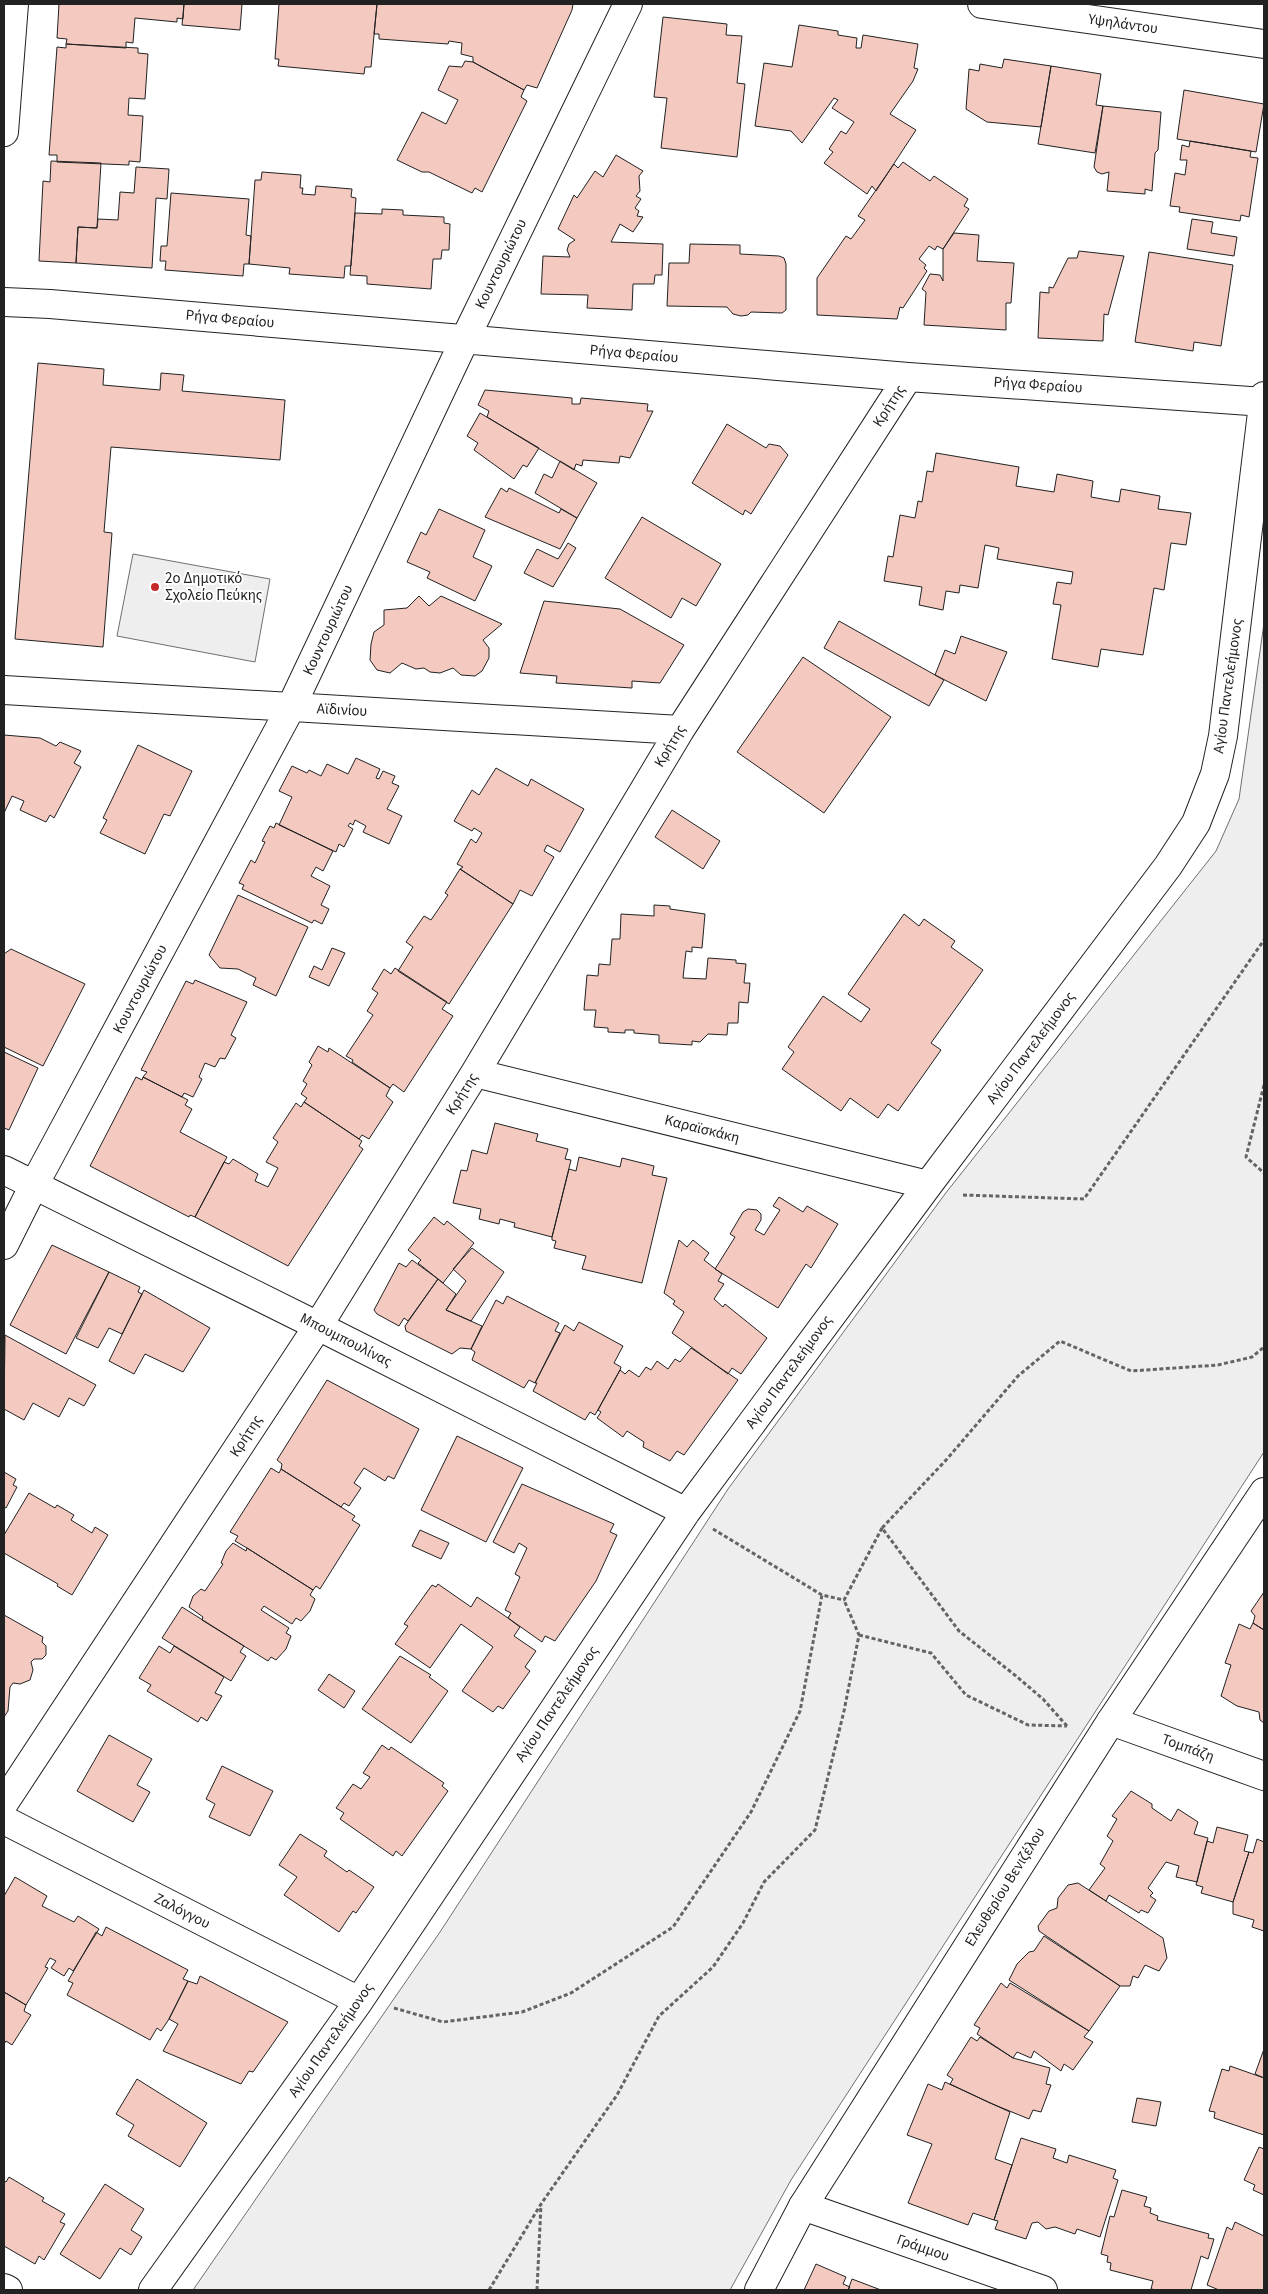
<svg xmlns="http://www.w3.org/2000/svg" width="1268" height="2294" font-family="'Source Sans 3',sans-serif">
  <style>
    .green { fill: #eee; stroke: #6f6f6f }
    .building { fill: #f3c9c0; stroke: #222 }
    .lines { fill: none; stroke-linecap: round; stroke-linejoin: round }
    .minor-casing { stroke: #222; stroke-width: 30 }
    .tertiary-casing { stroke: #222; stroke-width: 30 }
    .path { stroke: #646464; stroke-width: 3; stroke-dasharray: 4 2.5; stroke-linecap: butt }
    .minor { stroke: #fff; stroke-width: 28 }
    .tertiary { stroke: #fff; stroke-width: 28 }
    .poi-dot { fill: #c62828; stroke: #fff; stroke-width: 2 }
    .labels { text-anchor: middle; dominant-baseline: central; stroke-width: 4; stroke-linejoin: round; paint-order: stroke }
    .street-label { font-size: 15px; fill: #222; stroke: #fff }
    .poi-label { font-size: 15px; fill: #222; stroke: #fff; text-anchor: start }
  </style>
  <rect width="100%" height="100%" fill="#fff"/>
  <path class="green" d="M133,554L270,579L255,662L117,636Z
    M1264,623V1452L791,2180L730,2290H193L440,1932L728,1489L945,1194L1216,851L1239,799Z"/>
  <path class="building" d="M59,4H184L183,19L177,18V22L135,18L133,43L126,42V48L66,44L67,39L57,38Z
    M184,4H242L240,30L182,25Z
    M279,4H377L371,67H365L364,74L278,66L279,59H275Z
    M377,4H573L572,10L537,88L527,85L524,90L473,62V57L461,54L462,43L449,41L448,44L379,39V34H374Z
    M663,17L727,24L726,35L742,36L737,83L745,84L737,157L661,148L667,98L654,97Z
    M799,25L838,31V35L857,38L856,48H861L863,35L918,44L914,68L918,69L913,81L890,114L916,130L876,191L872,186L867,194L824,163L833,152L829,149L841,131L846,134L854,122L832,108L838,100L834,98L802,143L791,131L755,126L764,63L792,67Z
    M66,44L138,48V53L148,54L145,99L129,98L128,115L143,116L140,162L129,161V165L57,162V155H49L57,47L66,48Z
    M1004,59L1051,66L1041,127L987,122L966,109L969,69L979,71L980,64L1002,68Z
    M465,61L473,62L524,90L521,97L527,101L482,192L475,188L472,193L429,172H422L397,160L422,112L446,124L458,100L438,90L449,66L462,67Z
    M1051,66L1101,74L1096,105L1103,106L1095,153L1038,144Z
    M1184,90L1264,104L1256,152L1177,139Z
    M1103,106L1161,112L1158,150L1155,153L1152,191L1145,189V194L1107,191L1109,172L1102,174L1097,172L1094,167Z
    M1190,141L1251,151L1250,157L1258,158L1249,217L1241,215L1240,221L1179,212L1180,207L1170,206L1175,173L1185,175L1187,160H1180L1182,145L1189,147Z
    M616,155L643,171L639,176L640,191L636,196L641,199L635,208L639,211L637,216L643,217L633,232L620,224L611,242L663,244L662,275H655L654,284H633L632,310L587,308L588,295L541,294L543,256L570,257L567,250L569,244L575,240L558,229L574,195L577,198L595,171L603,177Z
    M51,161L101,163L97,228L78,227L76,263L39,261L43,181L50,182Z
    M903,162L930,181L934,176L968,199L964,206L969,209L943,249L937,246L935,250L929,246L919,259L926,265L924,268L927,271L903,308L900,307L897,319L817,315V278L846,236L851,239L865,220L858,216L894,164L898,168Z
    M136,167L169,169L167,199L156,198L152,268L76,263L78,227L97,228L98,219L118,220L120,192L134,193Z
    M262,172L301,175L300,188H303L302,194L315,195L316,186L352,189L351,197L356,198L351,266H345L344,278L289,274L290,268L249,264L255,180H261Z
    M171,193L249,199L246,235L251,236L249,264H244L243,276L165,270L166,261H160L161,246H167Z
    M382,209L403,210V215L444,217V223L450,224L449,250H442L441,259H433L431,289L367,284V276L350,275L355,213L382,214Z
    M1192,219L1213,222L1211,233L1237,237L1234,256L1187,249Z
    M954,233L979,235L977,261L1014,263L1011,303H1006V330L924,325L926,292L922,289L930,274L940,275L943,281V249Z
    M690,244L740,245V254L779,256L784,258L786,264V310L782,313L751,312L748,315L741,316L733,314L727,307L667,306L669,263H689Z
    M1079,251L1124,256L1108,315L1104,314L1103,341L1038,338L1040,292L1049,293V287L1053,288L1068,258H1077Z
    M1149,252L1233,265L1221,346L1194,342L1193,351L1135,342Z
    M38,363L104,369L103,385L160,390L161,373L184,375L182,391L285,400L280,460L111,447L104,532L112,533L103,647L15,639Z
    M485,390L572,398V404H580L581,398L648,404L647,411H653L630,458L620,456L619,463L583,460L582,466L576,464L574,470L487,417L489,411L478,405Z
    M480,413L539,448L527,467L523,465L514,479L474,450L478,443L467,436Z
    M727,424L766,448L769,444L780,446L788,455L751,514L745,510L743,515L692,483Z
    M936,453L1019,467L1016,486L1054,492L1057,474L1093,481L1091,497L1119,502L1121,489L1160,496L1158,509L1191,513L1186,545L1171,543L1164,590L1154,588L1143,655L1101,649L1098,667L1052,659L1061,605L1053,604L1057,582L1071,584L1073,572L997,559L999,548L985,545L978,588L960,585L959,593L946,591L943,610L919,605L922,587L884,581L888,556L893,557L900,515L915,518L918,501L922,502L927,471L933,472Z
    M560,461L597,483L577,518L535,493L544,474L552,478Z
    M501,488L507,492L509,488L559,513L561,509L577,518L560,549L485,517Z
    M439,509L485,530L473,557L492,566L475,601L427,578L430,572L407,562L421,532L426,535Z
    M642,517L721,564L696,606L682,598L671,618L605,578Z
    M568,543L576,548L553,587L524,573L537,549L558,559Z
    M419,596L429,606L441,596L502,624L483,640L489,648V658L482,671L475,676L461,675L453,668L440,673L430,672L424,668L416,669L402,663L390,673L377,670L370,660L371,644L374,632L384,625V610L407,608Z
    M544,601L620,609L684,645L660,683L632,681V688L556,683L557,676L520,673Z
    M839,621L944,680L929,706L824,648Z
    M961,636L1007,652L986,701L935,675L945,650L955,654Z
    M803,657L891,717L824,813L737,752Z
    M4,735L40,738L56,746L60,742L81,751L74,763L81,767L54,818L50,815L46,822L20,810L24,801L12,796L4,813Z
    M138,745L192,771L170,816L164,814L145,854L100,833L107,820L103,818Z
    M356,758L380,769L376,778L379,779L383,771L395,776L392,783L399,786L387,809L402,816L389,844L363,832L366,826L355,820L353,825L350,823L348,826L353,829L344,847L339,844L336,852L279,825L292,797L279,791L292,766L307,773L309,770L321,776L327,764L348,774Z
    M496,768L528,786L531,779L584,809L560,852L547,845L544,851L554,857L532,896L520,890L513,904L460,869L463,867L457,864L471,839L476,843L482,833L474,828L472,831L454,821L472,790L479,795Z
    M672,810L720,841L703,869L655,837Z
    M276,823L333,851L323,871L316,867L311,876L330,886L321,905L329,909L322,924L314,920L312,923L242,889L244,885L239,883L251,860L255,863L265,842L262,841L270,826L274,828Z
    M460,869L513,904L449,1004L398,971L413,947L406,942L424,916L431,920L448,895L445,893Z
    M238,895L308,927L276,996L253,985L256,978L238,969L220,968L209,955Z
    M654,905L670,906V909L705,914L702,948L692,947V952L686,951L683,978L706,979L708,958L736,960V963L746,964L744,983H750L748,1003L739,1002L738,1023H728L727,1035L708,1034L700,1042L692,1041V1045L659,1043V1035L634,1033V1030H625V1033L608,1032V1028L594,1027L596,1010H584L587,975L598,976L599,964L610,965L612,939H620L621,914L654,916Z
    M904,914L919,926L924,919L955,941L951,947L983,970L931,1043L941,1050L898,1111L888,1104L878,1118L850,1098L841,1111L782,1069L794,1052L788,1047L823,996L861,1022L870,1009L848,994Z
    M332,948L345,953L329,986L309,977L314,966L322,970Z
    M11,949L85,984L43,1066L4,1047V954Z
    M395,968L447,1002L442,1009L453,1016L404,1092L393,1084L390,1088L352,1062L353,1060L346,1056L373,1015L367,1011L378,993L372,989L384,969L391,974Z
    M195,980L247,1002L231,1035L236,1038L225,1059L220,1058L215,1067L205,1063L199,1077L202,1079L193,1097L184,1093L182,1097L143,1077L147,1072L141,1070L186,981L193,984Z
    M318,1046L328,1052L329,1048L390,1088L386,1096L393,1102L369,1139L362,1135L359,1139L304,1102L307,1098L301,1094L307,1084L303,1081L312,1065L309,1062Z
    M4,1052L38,1068L9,1130L4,1128Z
    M136,1077L142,1080L143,1077L188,1100L185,1105L192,1109L180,1132L227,1157L195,1217L190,1215L189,1217L90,1166Z
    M304,1102L362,1141L359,1146L363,1149L288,1266L195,1217L224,1162L229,1164L233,1159L258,1174L255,1181L268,1187L278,1168L266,1162L278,1142L273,1138L296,1103L301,1107Z
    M495,1123L538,1134L536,1141L568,1149L565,1159L571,1160L552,1237L514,1227L515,1223L500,1219L499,1224L479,1219L481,1209L453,1203L461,1170L467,1171L472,1150L487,1154Z
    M579,1157L620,1167L622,1158L654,1166L652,1175L667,1178L642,1283L582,1269L586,1256L554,1248L556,1241L552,1240V1237L569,1169L576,1171Z
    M779,1197L803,1212L807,1206L838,1224L811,1268L806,1264L778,1308L715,1269L735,1237L730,1234L743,1212L748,1209L757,1210L761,1214V1220L755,1230L764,1235L780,1210L773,1206Z
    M434,1217L444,1225L447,1221L474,1243L443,1283L418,1263L421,1260L408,1250Z
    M679,1240L687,1247L693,1240L709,1253L704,1260L722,1274L718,1281L724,1284L714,1299L723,1307L725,1304L767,1338L741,1374L732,1368L728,1374L672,1333L684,1312L673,1304L675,1301L664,1293Z
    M52,1245L109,1272L66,1354L10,1325Z
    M472,1248L504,1272L471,1321L446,1310L466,1281L453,1269Z
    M412,1260L438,1279L408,1321L404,1318L399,1326L377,1314L374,1310L399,1263L406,1267Z
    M109,1272L140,1287L138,1292L142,1294L122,1334L109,1328L98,1348L76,1338Z
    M438,1279L456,1294L446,1310L482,1326L471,1349L460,1348L452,1354L406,1331L405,1326Z
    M144,1290L210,1328L183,1372L145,1354L134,1374L109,1361Z
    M507,1296L559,1323L555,1331L560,1333L535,1383L529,1380L524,1388L472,1360L475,1352L471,1349L496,1300L503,1304Z
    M579,1322L623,1346L614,1363L621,1367L620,1370L595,1415L590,1412L585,1420L533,1391L537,1383H535L565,1325L574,1331Z
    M5,1335L96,1385L84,1406L69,1398L59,1417L33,1403L24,1420L4,1409Z
    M691,1348L738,1380L684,1455L677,1451L670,1461L643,1447L644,1442L627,1431L623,1437L597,1418L601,1412L598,1410L620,1370L625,1374L629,1370L639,1377L646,1367L651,1370L657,1361L668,1369L675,1359L680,1362Z
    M327,1380L419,1429L394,1479L388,1476L385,1481L364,1468L354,1483L361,1488L349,1506L344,1503L341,1507L281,1469L282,1464L277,1460Z
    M457,1436L523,1468L486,1542L421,1510Z
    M271,1468L279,1473L281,1469L341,1507L355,1516L352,1520L360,1525L320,1589L316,1586L313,1590L247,1548L235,1541L238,1536L230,1532Z
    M4,1472L16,1479L13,1485L17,1487L6,1508L4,1507Z
    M522,1484L614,1524L610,1532L617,1535L596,1581L555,1641L545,1636L542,1642L508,1618L511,1613L505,1610L520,1577L515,1574L527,1548L519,1543L514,1553L493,1542Z
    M29,1493L55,1508L57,1505L74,1515L71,1520L92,1533L95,1527L108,1535L72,1595L57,1586L58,1584L4,1553V1535Z
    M420,1530L449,1543L441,1559L412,1546Z
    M233,1543L246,1551L247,1548L313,1590L310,1595L315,1599L310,1611L301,1621L296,1618L292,1624L264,1606L261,1610L289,1628L286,1633L291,1636L286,1649L276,1660L271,1657L268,1661L202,1620L203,1617L189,1607L193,1596L201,1589L205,1591L223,1564L221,1563L226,1551Z
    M438,1584L471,1607L477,1597L508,1618L520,1627L514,1636L536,1651L525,1667L530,1671L503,1709L498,1706L493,1712L462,1691L493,1647L461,1624L430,1668L395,1644L408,1626L404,1624L432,1585L436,1587Z
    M1264,1592V1630L1253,1623L1255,1616L1251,1611Z
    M182,1607L244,1646L240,1652L246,1656L231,1681L162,1638Z
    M4,1615L43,1637L42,1642L46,1646V1655L42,1659H34L31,1662L33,1670L30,1680L20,1684L13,1683L10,1687L8,1711L4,1717Z
    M1253,1623L1264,1630V1723L1260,1720L1259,1712L1237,1706L1221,1696L1231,1665L1225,1663L1239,1624L1250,1629Z
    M159,1646L170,1653L174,1646L224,1677L215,1693L222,1696L207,1721L201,1717L198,1722L147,1691L151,1685L139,1678Z
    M400,1656L431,1675L429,1677L448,1691L411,1743L362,1709Z
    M329,1674L355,1691L344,1708L318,1690Z
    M109,1735L152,1759L137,1785L150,1792L133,1822L77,1791Z
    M382,1745L389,1750L391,1747L444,1783L442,1786L448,1791L402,1856L396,1851L393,1856L340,1819L344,1813L336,1808L353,1784L361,1789L370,1777L363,1773Z
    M222,1766L273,1791L250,1836L209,1817L215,1804L206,1799Z
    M1131,1791L1152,1804V1808L1171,1821L1178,1809L1198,1822L1194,1834L1208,1838L1197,1882L1176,1877L1179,1866L1166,1862L1148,1888L1153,1893L1150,1896L1156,1900L1148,1913L1141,1910L1139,1913L1109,1895L1106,1901L1089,1890L1105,1868L1100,1864L1113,1841L1107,1836L1117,1819L1112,1816Z
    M1217,1827L1248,1835L1244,1851L1249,1852L1233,1902L1201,1893L1203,1887L1196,1885L1207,1841L1213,1843Z
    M300,1834L327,1851L324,1856L347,1872L349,1870L374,1887L356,1913L353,1911L339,1932L284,1895L297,1877L279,1865Z
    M1257,1839L1264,1842V1931L1252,1927L1254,1920L1233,1914V1902L1249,1852L1253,1853Z
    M15,1877L47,1896L42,1906L74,1922L78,1916L99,1929L73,1971L69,1968L64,1976L51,1968L56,1961L50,1958L45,1967L48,1968L26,2005L4,1992V1896Z
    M1078,1883L1163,1938L1167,1958L1159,1971L1145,1965L1138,1978L1133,1976L1130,1986H1120L1039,1931L1038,1926L1049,1911L1057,1908L1058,1898L1068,1885Z
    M106,1927L188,1970L183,1979L188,1981L169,2019L161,2031L157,2028L150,2040L67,1995L73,1983L68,1981L96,1932L102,1936Z
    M1044,1936L1120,1986L1089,2031L1009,1980L1017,1964L1029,1952L1034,1951Z
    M200,1976L288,2022L253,2072L249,2071L241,2084L163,2051L178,2024L169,2019L188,1981L197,1984Z
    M1001,1983L1007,1988L1010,1983L1089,2031L1084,2037L1093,2042L1073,2070L1064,2064L1061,2071L1034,2051L1031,2058L1017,2052L1013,2058L977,2034L980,2028L974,2025Z
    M4,1992L26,2005L24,2011L31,2015L12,2045L6,2041L4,2044Z
    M971,2037L977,2041L980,2037L1013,2058L1050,2068L1046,2084L1051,2085L1041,2112L1033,2110L1029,2119L990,2103L950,2084L953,2079L947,2075Z
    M1264,2049V2078L1255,2074Z
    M1230,2066L1264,2078V2135L1214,2118L1215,2112L1209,2111L1222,2069L1229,2071Z
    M137,2079L207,2123L180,2167L128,2136L134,2125L116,2114Z
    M945,2082L1010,2112L995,2159L1012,2165L994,2220L973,2213L968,2225L908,2203L932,2144L907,2135L928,2084L942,2090Z
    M1137,2098L1161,2102L1156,2126L1132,2122Z
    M1021,2138L1056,2149L1053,2158L1067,2163L1069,2155L1116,2170L1113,2178L1118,2180L1100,2237L1077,2229L1075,2234L1055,2227L1046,2229L1038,2222L1032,2223L1026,2239L995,2229L998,2221L994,2220Z
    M1259,2147L1264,2149V2195L1253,2190L1255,2185L1244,2180Z
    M9,2177L44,2198L42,2201L65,2214L60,2222L65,2224L44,2260L39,2256L35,2264L4,2246V2181L6,2182Z
    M105,2184L144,2209L131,2230L142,2237L131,2255L120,2248L100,2279L60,2254Z
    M1122,2190L1147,2197L1144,2206L1151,2208L1150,2213L1158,2216L1157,2220L1209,2234L1208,2238L1214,2239L1208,2259L1201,2256L1191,2290H1157L1151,2289L1153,2281L1110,2270L1111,2263L1107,2262L1108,2256L1101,2254L1110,2216L1114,2217Z
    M1235,2222L1264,2236V2290H1219L1207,2285L1227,2227L1232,2230Z
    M816,2264L846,2277L843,2284L850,2287L848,2290H804Z
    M852,2279L881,2290H848Z"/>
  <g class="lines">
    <defs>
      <path id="minor" d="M982,4L1264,44
        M4,132L14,4
        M4,302L50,304L908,377L1264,402
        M4,690L680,730
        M475,1073L928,1185
        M4,1170L318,1326L686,1512
        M4,1245L34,1185L291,707L465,339L628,4
        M1111,1721L1264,1776
        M4,1803L318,1326L475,1073L680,730L908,377
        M4,1820L359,2001
        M803,2206L1043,2290
        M4,2288L8,2290
        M153,2290L359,2001L686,1512L928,1185L1168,866L1196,823L1215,774L1223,736L1264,396"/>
      <path id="tertiary" d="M759,2290L803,2206L1111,1721L1264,1492"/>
    </defs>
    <use href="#minor" class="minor-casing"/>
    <use href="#tertiary" class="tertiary-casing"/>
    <path class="path" d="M1264,1085L1246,1157L1264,1173
      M963,1195L1084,1199L1264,940
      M713,1529L822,1595L844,1600L882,1528
      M859,1635L931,1653L966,1695L1028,1725L1067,1726
      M1067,1726L1043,1699L1016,1676L959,1631L882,1528L947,1459L1018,1376L1060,1341L1131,1371L1218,1365L1252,1357L1264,1347
      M394,2008L443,2022L522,2012L571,1993L673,1927L751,1812L800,1711L822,1595
      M489,2290L541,2204L617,2095L659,2016L713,1967L743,1923L764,1882L815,1830L844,1711L859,1635L844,1600
      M537,2290L541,2204"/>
    <use href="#minor" class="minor"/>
    <use href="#tertiary" class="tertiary"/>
  </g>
  <circle class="poi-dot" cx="155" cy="587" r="5"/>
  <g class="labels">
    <g class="street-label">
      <text transform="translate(1123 24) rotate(8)">Υψηλάντου</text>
      <text transform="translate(501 264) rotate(-64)">Κουντουριώτου</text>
      <text transform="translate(230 319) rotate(5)">Ρήγα Φεραίου</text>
      <text transform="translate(634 354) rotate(5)">Ρήγα Φεραίου</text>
      <text transform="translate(1038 385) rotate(4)">Ρήγα Φεραίου</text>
      <text transform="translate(889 406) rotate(-57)">Κρήτης</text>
      <text transform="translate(328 630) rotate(-65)">Κουντουριώτου</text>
      <text transform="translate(1228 686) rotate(-82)">Αγίου Παντελεήμονος</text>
      <text transform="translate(342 710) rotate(3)">Αϊδινίου</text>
      <text transform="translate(670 746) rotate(-59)">Κρήτης</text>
      <text transform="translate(140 989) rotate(-62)">Κουντουριώτου</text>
      <text transform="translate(1031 1048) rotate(-53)">Αγίου Παντελεήμονος</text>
      <text transform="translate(462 1094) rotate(-58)">Κρήτης</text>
      <text transform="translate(702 1129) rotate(14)">Καραϊσκάκη</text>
      <text transform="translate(346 1340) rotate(27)">Μπουμπουλίνας</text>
      <text transform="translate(789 1372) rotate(-54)">Αγίου Παντελεήμονος</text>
      <text transform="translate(246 1436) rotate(-57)">Κρήτης</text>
      <text transform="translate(557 1704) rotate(-56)">Αγίου Παντελεήμονος</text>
      <text transform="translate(1188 1748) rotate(20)">Τομπάζη</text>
      <text transform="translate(1005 1887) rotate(-58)">Ελευθερίου Βενιζέλου</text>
      <text transform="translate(182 1911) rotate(27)">Ζαλόγγου</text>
      <text transform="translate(331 2040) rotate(-55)">Αγίου Παντελεήμονος</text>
      <text transform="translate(923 2248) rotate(19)">Γράμμου</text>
    </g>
    <g class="poi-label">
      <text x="165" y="578">2ο Δημοτικό<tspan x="165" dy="17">Σχολείο Πεύκης</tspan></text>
    </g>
  </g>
  <rect width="1268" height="2294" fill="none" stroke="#222222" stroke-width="10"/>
</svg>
